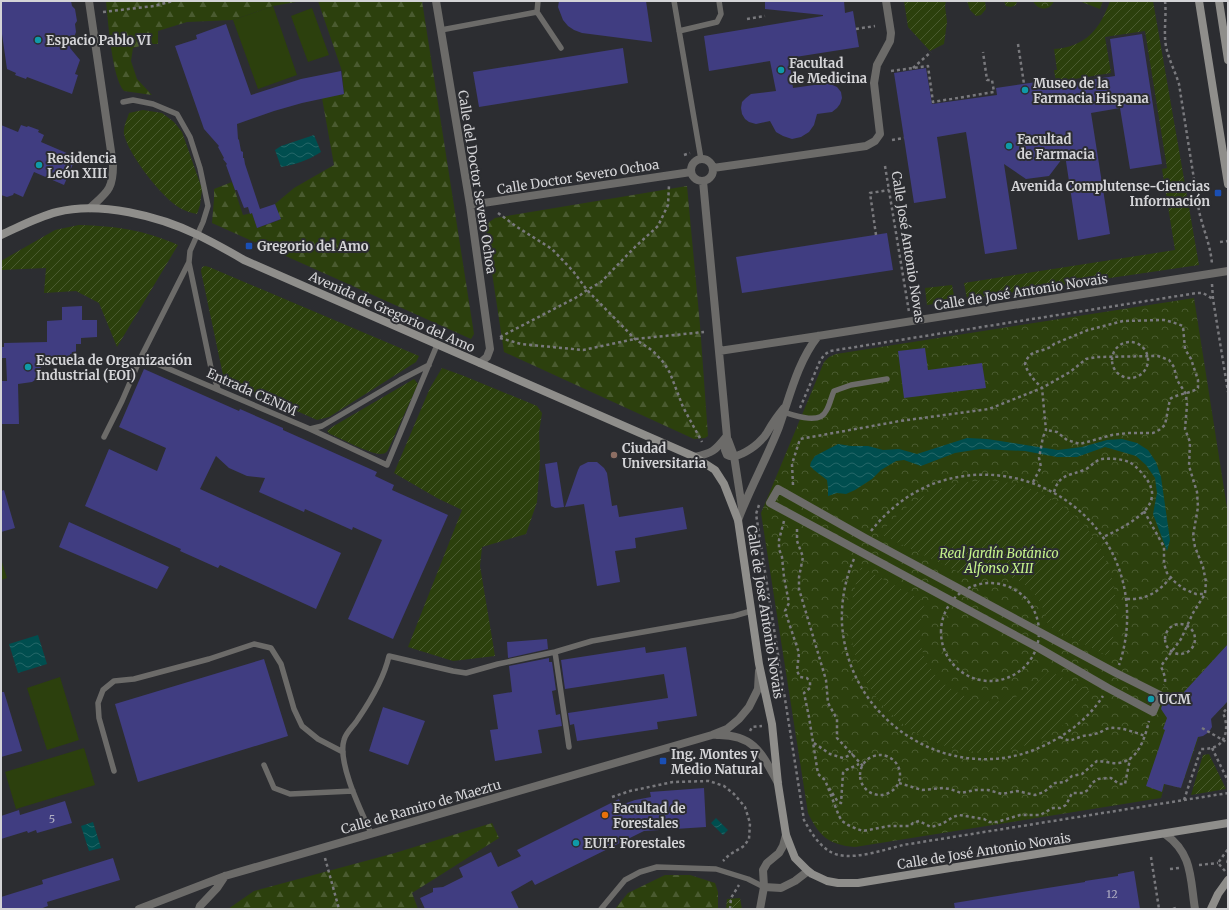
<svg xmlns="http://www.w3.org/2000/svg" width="1229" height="910" font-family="Merriweather,serif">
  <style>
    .forest { fill: url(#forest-firs) }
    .park { fill: url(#park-crowns) }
    .garden { fill: url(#garden-furrows) }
    .pitch { fill: #2c400d }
    .water { fill: url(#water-waves) }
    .building { fill: #403d81 }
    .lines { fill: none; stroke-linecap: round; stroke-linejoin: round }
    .path { stroke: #79797d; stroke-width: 2.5; stroke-dasharray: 3 3; stroke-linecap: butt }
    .lane { stroke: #6c6b69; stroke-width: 5.5 }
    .street { stroke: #6c6b69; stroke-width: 8 }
    .secondary { stroke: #8f8e8b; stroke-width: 8 }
    .culture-dot { fill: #0f9aa8; stroke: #2c2d31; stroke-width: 1.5 }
    .transit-dot { fill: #1a4fb4; stroke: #2c2d31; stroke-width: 1.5 }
    .education-dot { fill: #8d6e63; stroke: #2c2d31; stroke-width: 1.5 }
    .food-dot { fill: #e8710a; stroke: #2c2d31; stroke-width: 1.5 }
    .labels { text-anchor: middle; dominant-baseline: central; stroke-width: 4; stroke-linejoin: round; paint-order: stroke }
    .number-label { font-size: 11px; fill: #afaec2 }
    .poi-label { font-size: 13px; font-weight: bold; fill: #d4d4d7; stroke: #2c2d31; text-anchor: start }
    .street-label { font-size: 13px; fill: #d4d4d7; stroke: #2c2d31 }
    .park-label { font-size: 13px; font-style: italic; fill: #c5f38b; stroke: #2c2d31 }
  </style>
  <defs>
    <pattern id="forest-firs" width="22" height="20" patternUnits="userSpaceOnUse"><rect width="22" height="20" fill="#2c400d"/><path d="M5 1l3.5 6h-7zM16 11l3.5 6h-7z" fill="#4a5b30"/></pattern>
    <pattern id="park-crowns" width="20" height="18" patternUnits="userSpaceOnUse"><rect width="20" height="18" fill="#2c400d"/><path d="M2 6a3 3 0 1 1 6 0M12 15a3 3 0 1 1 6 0" fill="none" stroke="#4a5b30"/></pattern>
    <pattern id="garden-furrows" width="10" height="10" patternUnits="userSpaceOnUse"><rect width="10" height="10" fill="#2c400d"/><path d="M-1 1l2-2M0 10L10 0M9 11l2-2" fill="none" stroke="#4a5b30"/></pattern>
    <pattern id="water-waves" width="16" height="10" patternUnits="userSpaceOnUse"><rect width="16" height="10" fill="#004e4f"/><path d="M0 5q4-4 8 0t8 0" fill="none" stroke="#246768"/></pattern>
  </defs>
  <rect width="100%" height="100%" fill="#2c2d31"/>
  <path class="forest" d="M106,1H302L273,6L233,20L187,22L158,31V44H147L133,48L131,61L137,79L152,95L124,91C112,78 108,21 106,1Z
    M318,1H422L474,334L471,339L212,223L214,199V189L232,182L243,215L252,213L257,228L280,220L275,204L294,188L334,165L322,98L344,94L342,71Z
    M687,186L700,325L708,436L705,438L694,439L504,352L486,233L488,223L495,218Z
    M492,823L499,838L412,893L418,909H228L254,891L395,853Z
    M665,875H690L715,883L718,892V909H615L628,893Z"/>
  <path class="park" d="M1033,1H1054C1050,11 1038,11 1033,1Z
    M1079,1H1103L1100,9Z
    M1194,298L1228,514V701L1202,728L1181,788L1165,784L1161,798L855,847C829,845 819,836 808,813L761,513L824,362L829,357L836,354Z"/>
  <path class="garden" d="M904,1H946L945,6L947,22L944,44L930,51L908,27Z
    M967,1H985L986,9L981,15L976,16L970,10Z
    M1004,1H1017L1016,5L1011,7L1006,6Z
    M1110,1H1153L1199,265L967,299L964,283L1175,250L1162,169L1167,168L1145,31L1105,37L1111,73L1056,82L1054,70H1057L1054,49C1086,47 1100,29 1110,1Z
    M143,110L162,113L174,122L182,132L202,189L200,205L197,214C191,213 185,211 180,208C162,198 128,154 124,134C123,127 127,120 129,113Z
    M79,225C115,226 145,230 178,245L117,347L99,303L76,291L44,293L46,268L1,270V261L55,230Z
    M205,266L209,267L419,356L416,362L329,417L317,420L229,381L223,375L201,271L202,267Z
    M952,285L955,301L927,305L925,288Z
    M442,368L464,376L537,406L542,413L539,432L540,458L537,502L526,534L482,547L480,566L495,656L453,661L408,647L462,510L437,498L394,473L430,388Z
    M414,379L418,384L388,450C386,453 384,454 380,454C370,454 342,439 330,434L327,431L332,427Z
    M988,480C1061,485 1117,539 1116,614C1116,628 1112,642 1108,656L1048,626C1042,586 1008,565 969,577L880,534C909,498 942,482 988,480Z
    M861,567L925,602C922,614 919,624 920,636C921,678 966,709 1007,700C1024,695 1037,684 1049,671L1094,693C1084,705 1074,717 1062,726C980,787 865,734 851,635C848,611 854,589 861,567Z
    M1209,754L1226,789L1191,795L1203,755Z
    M740,898L742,909H726L727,899Z"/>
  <path class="pitch" d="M273,6L297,75L258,89L233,20Z
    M312,8L329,55L308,62L291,16Z
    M1,559L7,578L1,580Z
    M60,677L79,740L47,750L27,688Z
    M84,748L95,785L16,809L5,772Z"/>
  <path class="water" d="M314,135L321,152C309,160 294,165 281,167L275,150L281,146Z
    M967,438L987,439L1058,450L1082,447L1107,440L1122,439L1137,443L1148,450L1156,462L1161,477L1170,540L1167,551L1153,514L1157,493L1155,478L1146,465L1136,456L1105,447L1077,457H1057L1025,451L980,449L955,453L921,466L904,460L896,461L881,470L872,479L855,490L846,494L837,493L828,496V488L827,480L814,470L810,466L811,462L815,456L838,444L851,446H868L883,450L899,449L917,454Z
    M38,635L47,664L18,673L9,644Z
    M716,818L728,830L723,835L711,823Z
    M93,822L101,848L89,851L81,826Z"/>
  <path class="building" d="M1,1H71L72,6L75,9L77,21L75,24L76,32L70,48L80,60L75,74L78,75L72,94L27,77L26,79L15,75L16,73L7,69L1,27Z
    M559,1H646L652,42L582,33L574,30L568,26L563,20L558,7Z
    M765,1H844L845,13L853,11L859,47L789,58L793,88L828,83L837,87L841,92L842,98L840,104L837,108L832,112L817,114L814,125L809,132L801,137L792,139L783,136L776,132L770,121L756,124L749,122L745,119L742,114L741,108L742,102L746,98L751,94L776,91L770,61L709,71L704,36L823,16V15L765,9Z
    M226,24L251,95L301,79L341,71L344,94L302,103L274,111L237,124L238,139L239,140L241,151L243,152V158H244L245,164L260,209L275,204L281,219L257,228L252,213L250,214L248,207L244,208L237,190H235L226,165L227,164L223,159L224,158L218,147L219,146L204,129L175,46L197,39L196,35Z
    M1142,34L1162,164L1130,169L1120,108L1091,113L1110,234L1078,240L1065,155L1049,176L1026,179L1004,164L1017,249L985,254L966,132L937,137L946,198L914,203L894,73L926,68L932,104L997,95L996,88L1050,80L1051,86L1115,76L1110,39Z
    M623,48L628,83L479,107L473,72Z
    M1,125L18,132L21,125L27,127L28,126L39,130L38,132L44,135L41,142L76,157L64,185L34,172L23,197L14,193L13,195L7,197L1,195Z
    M887,233L893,270L742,293L736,257Z
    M82,306V320H97V337L81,338V344H76V354H70V357H42L43,364L41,365L40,373L35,380L32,382L18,384L19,424H1V381H7L6,358H1V347H4V343L47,342V321L62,320V307Z
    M925,348L928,370L982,363L986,388L904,398L898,351Z
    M144,369L239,411L240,409L283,428V430L377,472L375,476L394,485L392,490L448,515L393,639L348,619L382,540L353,527L352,530L305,509L304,512L259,492L265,478L247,476L229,468L216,456L200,489L341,553L316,609L220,565L218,568L180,551L181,549L85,506L109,449L157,471L166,448L119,427Z
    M557,462L564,507L555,508L551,506L545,464Z
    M588,462H597L604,468L607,473L612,506L617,505L619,517L683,507L687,529L635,538L636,548L615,551L620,582L597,586L584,504L565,507L578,470L580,466Z
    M4,490L15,528L1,532V491Z
    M69,522L169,567L157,589L59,547Z
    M547,639L548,649L508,658L507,642Z
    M1228,644V701L1211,719L1212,727L1209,732L1203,736L1198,737L1181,788L1164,784L1162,792L1146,786L1165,730L1163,729L1167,718L1161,709L1163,702L1168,699L1187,703L1184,692Z
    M645,647L646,653L686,647L697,716L657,722L658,729L577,741L574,724L570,725L568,713L668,698L664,674L565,689L561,660Z
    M549,658V662H552L556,690L552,691L556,715L560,714L562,726L538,730L542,753L495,761L490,730L498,729L493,695L512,692L509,666Z
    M264,659L288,736L138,782L115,704Z
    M1,692H4L22,751L1,757Z
    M383,707L425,721L408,765L369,751Z
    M704,788L706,827L644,831L535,885L532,880L511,892L519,909H425L420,898L433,892V888L443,887L463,877L459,868L491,852L498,867L521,856L517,850L619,799L621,805L635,800L651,797L650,792Z
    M65,801L72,823L37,833L36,830L28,833L27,831L1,839V816L19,810L20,815Z
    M113,858L120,880L47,902L48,906L40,909H1V897L43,884L42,880Z
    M1134,871L1140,909H955L954,903L1085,882V881L1118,876V874Z"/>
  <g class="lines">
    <path class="path" d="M1165,1C1167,19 1162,37 1168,54C1171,64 1176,74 1179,84L1199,211C1203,229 1211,246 1212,265
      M103,12L154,6L173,1
      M747,19L765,16
      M856,29L875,26
      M1018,44L1024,84
      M913,68L931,52
      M891,71L928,66L933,102L994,92L992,80H987L983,52
      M892,140L904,138
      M684,155L690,153
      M885,166L909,312
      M498,213L517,227L552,249L573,271L587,290L635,339L653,351L664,363L670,373L683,407L702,442
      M876,235L870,193L889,190
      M1220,242L1228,241
      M1212,284L1213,299L1228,392
      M500,337L579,296L587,290L601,282L635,247L658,226L668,205L669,185
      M500,338L521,344L583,350L635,339L704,332
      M1112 360a18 18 0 1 1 36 0a18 18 0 1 1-36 0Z
      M800,408L820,361L824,355L830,351L1197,293H1203L1213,299
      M1033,482L1041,467L1039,458L1043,437L1046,430L1042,388C1035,381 1028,374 1025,364C1030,347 1044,354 1054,344L1088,330L1123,321L1164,320L1172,322L1183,326L1185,349L1191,359L1198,380V388C1190,394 1179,393 1170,399L1165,425L1159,430L1153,433H1128L1112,435L1080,444L1067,440L1057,432L1046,430
      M793,485L792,464L800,439L900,421L989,409L1042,388L1070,372L1086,359L1097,357L1158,356L1169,360L1174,367L1177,380L1186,394L1187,405L1185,429L1190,442L1189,466L1197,492L1198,507L1193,536L1195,547L1203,567L1206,582L1205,594L1193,613L1181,639L1161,666C1163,672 1167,679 1164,685
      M1054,492C1059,474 1069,476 1084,470C1090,468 1095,460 1102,459C1111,458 1122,459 1129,462C1136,465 1150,481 1151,488C1153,492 1152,499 1150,503C1144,517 1117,531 1103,537
      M759,505L756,514L804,820C810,831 818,844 829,851C847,863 883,850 903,845L1228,793
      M1144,511L1164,547V564L1167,573L1175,582L1184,589L1196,594H1205
      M784,521L779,540V549L782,557L784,577L789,603L785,611L799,653L797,671L800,677L807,678L810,682V688L804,693L809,717L818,774L825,780L839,816L842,821L848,825L857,829L863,831L889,826H910L913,823L919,821L931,827L942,824L953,817L959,815L984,819L989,822H997L1020,815H1040L1053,808H1060L1066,805L1072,793H1083L1088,790L1092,783L1098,779L1111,778L1119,784H1125L1130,759
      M797,529V541L803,557L799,577V589L826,680L828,703L837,719V738L863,766
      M871,531C890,507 915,488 945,480C1016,460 1092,498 1118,566C1130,598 1130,633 1119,665
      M854,559C845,579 841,602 842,624C849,727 960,792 1051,742C1072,731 1090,716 1103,696
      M941 632a49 49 0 1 1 98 0a49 49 0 1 1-98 0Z
      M1127,599C1146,600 1159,592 1171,577
      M1165 639a15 15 0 1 1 30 0a15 15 0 1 1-30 0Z
      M1202,728L1228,743
      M750,731L752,727L762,726
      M1060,737C1072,743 1072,739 1083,736C1088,735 1093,735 1098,733C1102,732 1106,728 1110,728C1121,727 1134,732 1145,736
      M814,743L830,754L843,758L853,754
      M1212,748L1228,781
      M860 775a20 20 0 1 1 40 0a20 20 0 1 1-40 0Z
      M899,783L922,790L943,788L950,789L961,793L975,790H988L1002,794L1017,791L1035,795L1044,792L1055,783L1065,782L1072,776L1082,774L1097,761C1104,761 1112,764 1119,763C1139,760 1145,737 1149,721
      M829,788L838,802L841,803L843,773L846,770L859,764
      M612,797L630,791L673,782L709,781L724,786L734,794L745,807L750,823L749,839L744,846L729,855L723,861
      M1184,800L1201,749C1204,749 1208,749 1211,748C1227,745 1229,726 1223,713L1228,707
      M1151,857L1159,909
      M325,858L339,909
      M1228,860L1227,863L1228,864
      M1199,865L1218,863
      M1170,869L1179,868
      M1225,871L1218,863L1228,849
      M730,909L731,898L739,885
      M1173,909L1176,908"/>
    <path class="lane" d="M538,1L537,12L561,48
      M674,1L701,159
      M441,30L537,12
      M679,31L717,22L721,14L719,1
      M189,263L211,368L218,389
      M141,357L310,429L387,465L437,345
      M783,412C793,415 820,425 826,411C830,405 831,397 834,391L851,385L887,379
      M310,429L322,426L400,380L429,365
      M104,437L122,401L141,357L189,262L190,251L203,222L208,206L200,168L190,137L177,114L153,104L133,100L123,102
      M555,652L569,747
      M264,765L274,788L290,794L353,791
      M114,771L99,718L98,703L103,690L114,681L134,679L209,659L254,644L271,648L281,664L294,709L302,726L318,739L343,752
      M371,833C361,811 337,762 344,740C346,732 354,726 358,719C371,700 384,678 389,656L453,671L466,673L498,664L555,652L592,641L734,616L751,611
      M601,909L625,880L640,872L657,867L716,869L748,879L764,887"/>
    <path class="street" d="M89,1L113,165C113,190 107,192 90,208
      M436,1L470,205L490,349L487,357L480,363
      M691 170a11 11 0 1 1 22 0a11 11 0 1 1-22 0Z
      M713,168L866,146L875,141L880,134L874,83L877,65L890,41L891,33L886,1
      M703,181L727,437L725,450L727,455C736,461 756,446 762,439C767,435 769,428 773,423C776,418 780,413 784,408
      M470,205L691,172
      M719,351L818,336L1228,271
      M728,440L734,456L742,508
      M695,457C712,453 715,451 726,437
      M778,489L865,538L1116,673L1160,695L1153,712L1108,688L1037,647L770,503Z
      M738,520C750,488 767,458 779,427C790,396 797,363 818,336
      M717,735C754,734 762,754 778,783
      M1165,834C1193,854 1190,878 1195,909
      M764,887L781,888L795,881L808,871
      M139,909L225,876L712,735L727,729L739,719L749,707L758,689L759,671
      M199,909L200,906L217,888L225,876
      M760,909L764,887L763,870L767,863L779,853L783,846L786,835"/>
    <path class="secondary" d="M1199,1L1228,184
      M1219,1L1228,60
      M1,235C19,227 37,217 57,212C100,201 159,216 198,235C214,243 229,251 244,260L695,457L715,470L724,484L738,520L759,664L772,724L778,784L786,835L791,848L795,858L808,871L812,874L827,881L838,883H858L1228,823
      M1211,909L1218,894L1228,880"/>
  </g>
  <g class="culture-dot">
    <circle cx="38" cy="40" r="4"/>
    <circle cx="781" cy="70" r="4"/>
    <circle cx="1025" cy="90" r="4"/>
    <circle cx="1009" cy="146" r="4"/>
    <circle cx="39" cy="165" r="4"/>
    <circle cx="28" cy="367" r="4"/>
    <circle cx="1151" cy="699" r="4"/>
    <circle cx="576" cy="843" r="4"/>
  </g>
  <g class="transit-dot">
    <rect x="1214" y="189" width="8" height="8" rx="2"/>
    <rect x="245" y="242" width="8" height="8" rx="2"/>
    <rect x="659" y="757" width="8" height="8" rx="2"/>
  </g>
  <circle class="education-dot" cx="614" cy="455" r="4"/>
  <circle class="food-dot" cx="605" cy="815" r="4"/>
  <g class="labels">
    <g class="number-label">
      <text x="52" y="819">5</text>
      <text x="1112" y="894">12</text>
    </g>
    <g class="poi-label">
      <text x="46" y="40">Espacio Pablo VI</text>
      <text x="789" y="63">Facultad<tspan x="789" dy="15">de Medicina</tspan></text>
      <text x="1033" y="83">Museo de la<tspan x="1033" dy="15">Farmacia Hispana</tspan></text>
      <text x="1017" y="139">Facultad<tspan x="1017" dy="15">de Farmacia</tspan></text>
      <text x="47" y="158">Residencia<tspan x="47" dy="15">León XIII</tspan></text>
      <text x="1210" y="186" text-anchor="end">Avenida Complutense-Ciencias<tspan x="1210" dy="15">Información</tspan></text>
      <text x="257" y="246">Gregorio del Amo</text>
      <text x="36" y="360">Escuela de Organización<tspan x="36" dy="15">Industrial (EOI)</tspan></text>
      <text x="622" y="448">Ciudad<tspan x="622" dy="15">Universitaria</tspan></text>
      <text x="1159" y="699">UCM</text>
      <text x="671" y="754">Ing. Montes y<tspan x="671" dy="15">Medio Natural</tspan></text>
      <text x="613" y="808">Facultad de<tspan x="613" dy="15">Forestales</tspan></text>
      <text x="584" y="843">EUIT Forestales</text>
    </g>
    <g class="street-label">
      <text transform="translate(578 177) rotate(-9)">Calle Doctor Severo Ochoa</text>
      <text transform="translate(477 182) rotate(81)">Calle del Doctor Severo Ochoa</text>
      <text transform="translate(908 247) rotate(81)">Calle José Antonio Novas</text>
      <text transform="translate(1021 292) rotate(-9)">Calle de José Antonio Novais</text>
      <text transform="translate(392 312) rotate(24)">Avenida de Gregorio del Amo</text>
      <text transform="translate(252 392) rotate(24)">Entrada CENIM</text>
      <text transform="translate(765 612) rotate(81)">Calle de José Antonio Novais</text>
      <text transform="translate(421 807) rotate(-16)">Calle de Ramiro de Maeztu</text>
      <text transform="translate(984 851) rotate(-9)">Calle de José Antonio Novais</text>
    </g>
    <g class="park-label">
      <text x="999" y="553">Real Jardín Botánico<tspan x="999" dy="15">Alfonso XIII</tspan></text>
    </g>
  </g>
  <rect width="1229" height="910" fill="none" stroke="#d4d4d7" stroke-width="4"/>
</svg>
